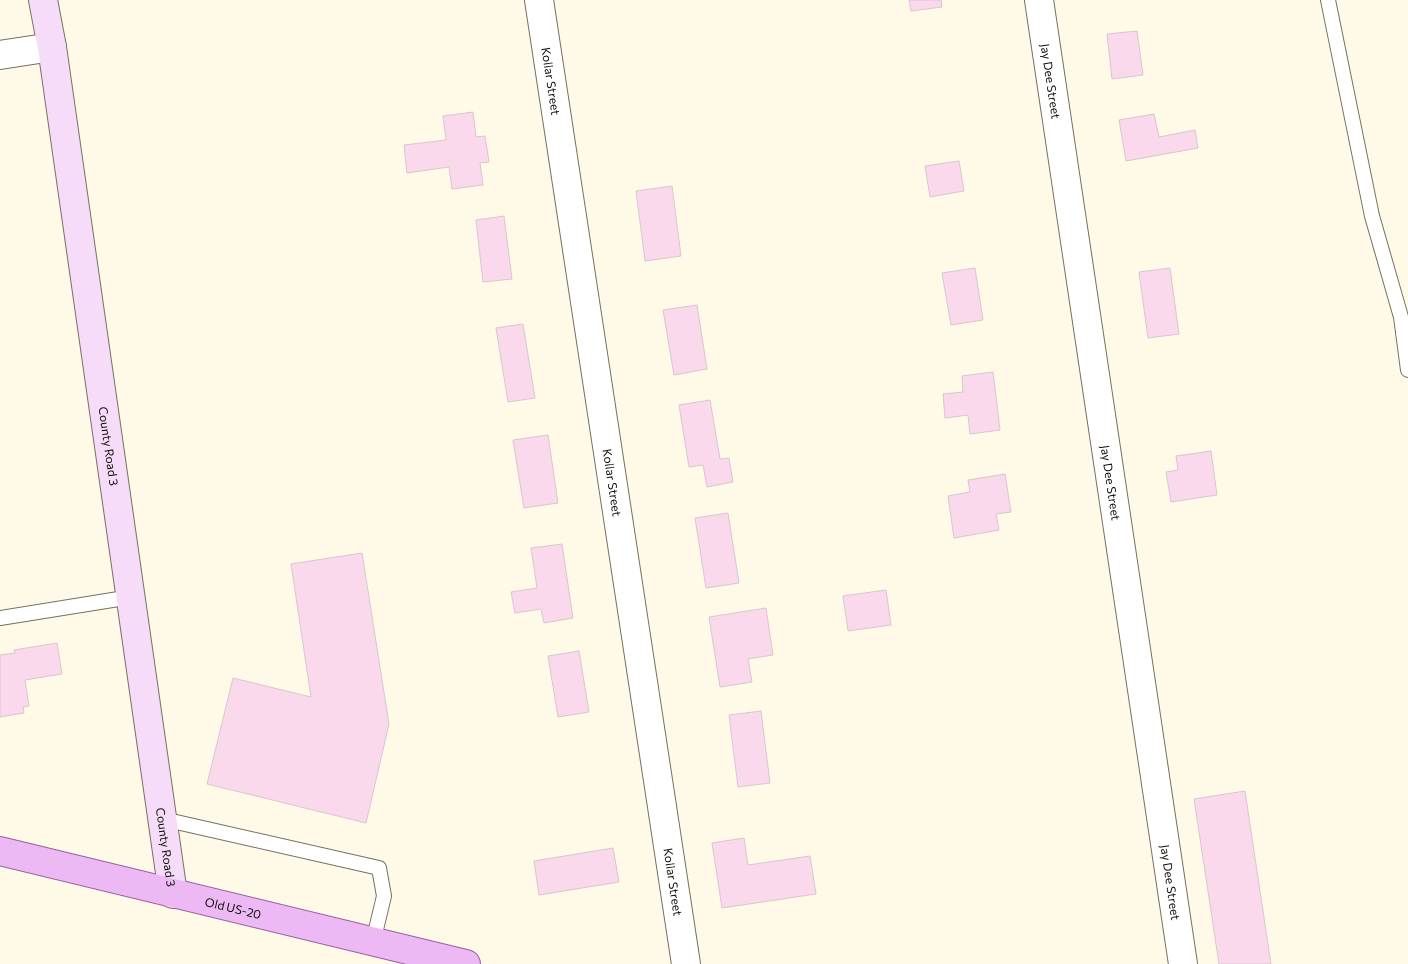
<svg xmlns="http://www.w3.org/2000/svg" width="1408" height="964" font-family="Commissioner,sans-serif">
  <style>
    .building { fill: #fad9ec; stroke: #d8c6d0 }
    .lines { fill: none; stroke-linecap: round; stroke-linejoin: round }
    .lane-casing { stroke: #767061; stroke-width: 16 }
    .street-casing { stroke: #767061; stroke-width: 30 }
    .secondary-casing { stroke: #767061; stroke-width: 30 }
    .primary-casing { stroke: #985f9c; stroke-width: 30 }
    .lane { stroke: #fff; stroke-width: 14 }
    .street { stroke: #fff; stroke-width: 28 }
    .secondary { stroke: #f6dcf9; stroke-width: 28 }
    .primary { stroke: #edb9f4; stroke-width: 28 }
    .labels { text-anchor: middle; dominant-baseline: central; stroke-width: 4.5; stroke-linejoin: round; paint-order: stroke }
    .street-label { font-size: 12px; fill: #100e08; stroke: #fff }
  </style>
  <rect width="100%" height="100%" fill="#fff9e7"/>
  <path class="building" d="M909,0H941L942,7L911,11Z
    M1137,31L1143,75L1112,79L1107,34Z
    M473,112L476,137L485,136L489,162L480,163L483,185L452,189L449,167L407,173L404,145L446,140L443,116Z
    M1154,114L1159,137L1195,130L1198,148L1126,161L1119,120Z
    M959,161L964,191L930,197L925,166Z
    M672,186L681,256L645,261L636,191Z
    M504,216L512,279L483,282L476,220Z
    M975,268L983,320L951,325L942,273Z
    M1170,268L1179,334L1148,338L1139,272Z
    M697,305L707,369L674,375L663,310Z
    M523,324L535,398L508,402L496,328Z
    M993,372L1000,430L970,434L968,415L945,418L943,394L963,392L962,376Z
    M710,400L720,459L729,458L733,482L707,487L703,465L689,467L679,405Z
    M548,435L558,503L524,508L513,440Z
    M1211,451L1217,495L1171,502L1166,472L1178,470L1176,456Z
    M1005,474L1011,512L996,514L999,530L954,538L948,496L970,492L968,480Z
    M728,513L739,583L706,588L695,518Z
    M562,544L573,618L544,623L541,609L515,613L511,592L537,588L531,548Z
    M362,553L389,724L366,823L207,784L233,678L311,697L291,564Z
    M886,590L891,625L848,631L843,596Z
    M766,608L773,655L748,659L752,682L720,687L709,617Z
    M57,643L62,674L25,680L29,706L23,707L24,713L0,717V655L15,653L14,650Z
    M579,651L589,712L558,717L548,656Z
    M761,711L770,783L738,787L729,715Z
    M1245,791L1271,964H1219L1194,799Z
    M744,838L748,865L810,856L816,894L722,908L712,843Z
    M613,848L619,882L539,895L534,861Z"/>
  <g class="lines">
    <defs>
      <path id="lane" d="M1328,0L1372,216L1401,317L1408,370
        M0,618L131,597
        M163,819L379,868L384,896L373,942"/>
      <g id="street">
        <path id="s1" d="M539,0L686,964"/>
        <path id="s2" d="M1039,0L1183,964"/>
        <path d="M0,55L52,47"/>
      </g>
      <g id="secondary">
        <path id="s3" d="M43,0L52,47L173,894"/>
      </g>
      <g id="primary">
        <path id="s4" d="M0,851L466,964"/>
      </g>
    </defs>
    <use href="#lane" class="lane-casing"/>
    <use href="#street" class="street-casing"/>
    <use href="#secondary" class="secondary-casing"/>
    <use href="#primary" class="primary-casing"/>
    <use href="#lane" class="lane"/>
    <use href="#street" class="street"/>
    <use href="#secondary" class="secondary"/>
    <use href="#primary" class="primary"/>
  </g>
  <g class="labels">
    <g class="street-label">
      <text stroke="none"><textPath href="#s2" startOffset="82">Jay Dee Street</textPath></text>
      <text stroke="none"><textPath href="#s1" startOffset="82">Kollar Street</textPath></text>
      <text stroke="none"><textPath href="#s3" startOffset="451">County Road 3</textPath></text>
      <text stroke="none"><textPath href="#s1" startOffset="488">Kollar Street</textPath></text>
      <text stroke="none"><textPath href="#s2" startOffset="488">Jay Dee Street</textPath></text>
      <text stroke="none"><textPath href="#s3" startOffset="856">County Road 3</textPath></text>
      <text stroke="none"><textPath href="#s1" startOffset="892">Kollar Street</textPath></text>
      <text stroke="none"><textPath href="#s2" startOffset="892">Jay Dee Street</textPath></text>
      <text stroke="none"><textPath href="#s4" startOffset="240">Old US-20</textPath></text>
    </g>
  </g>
</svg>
